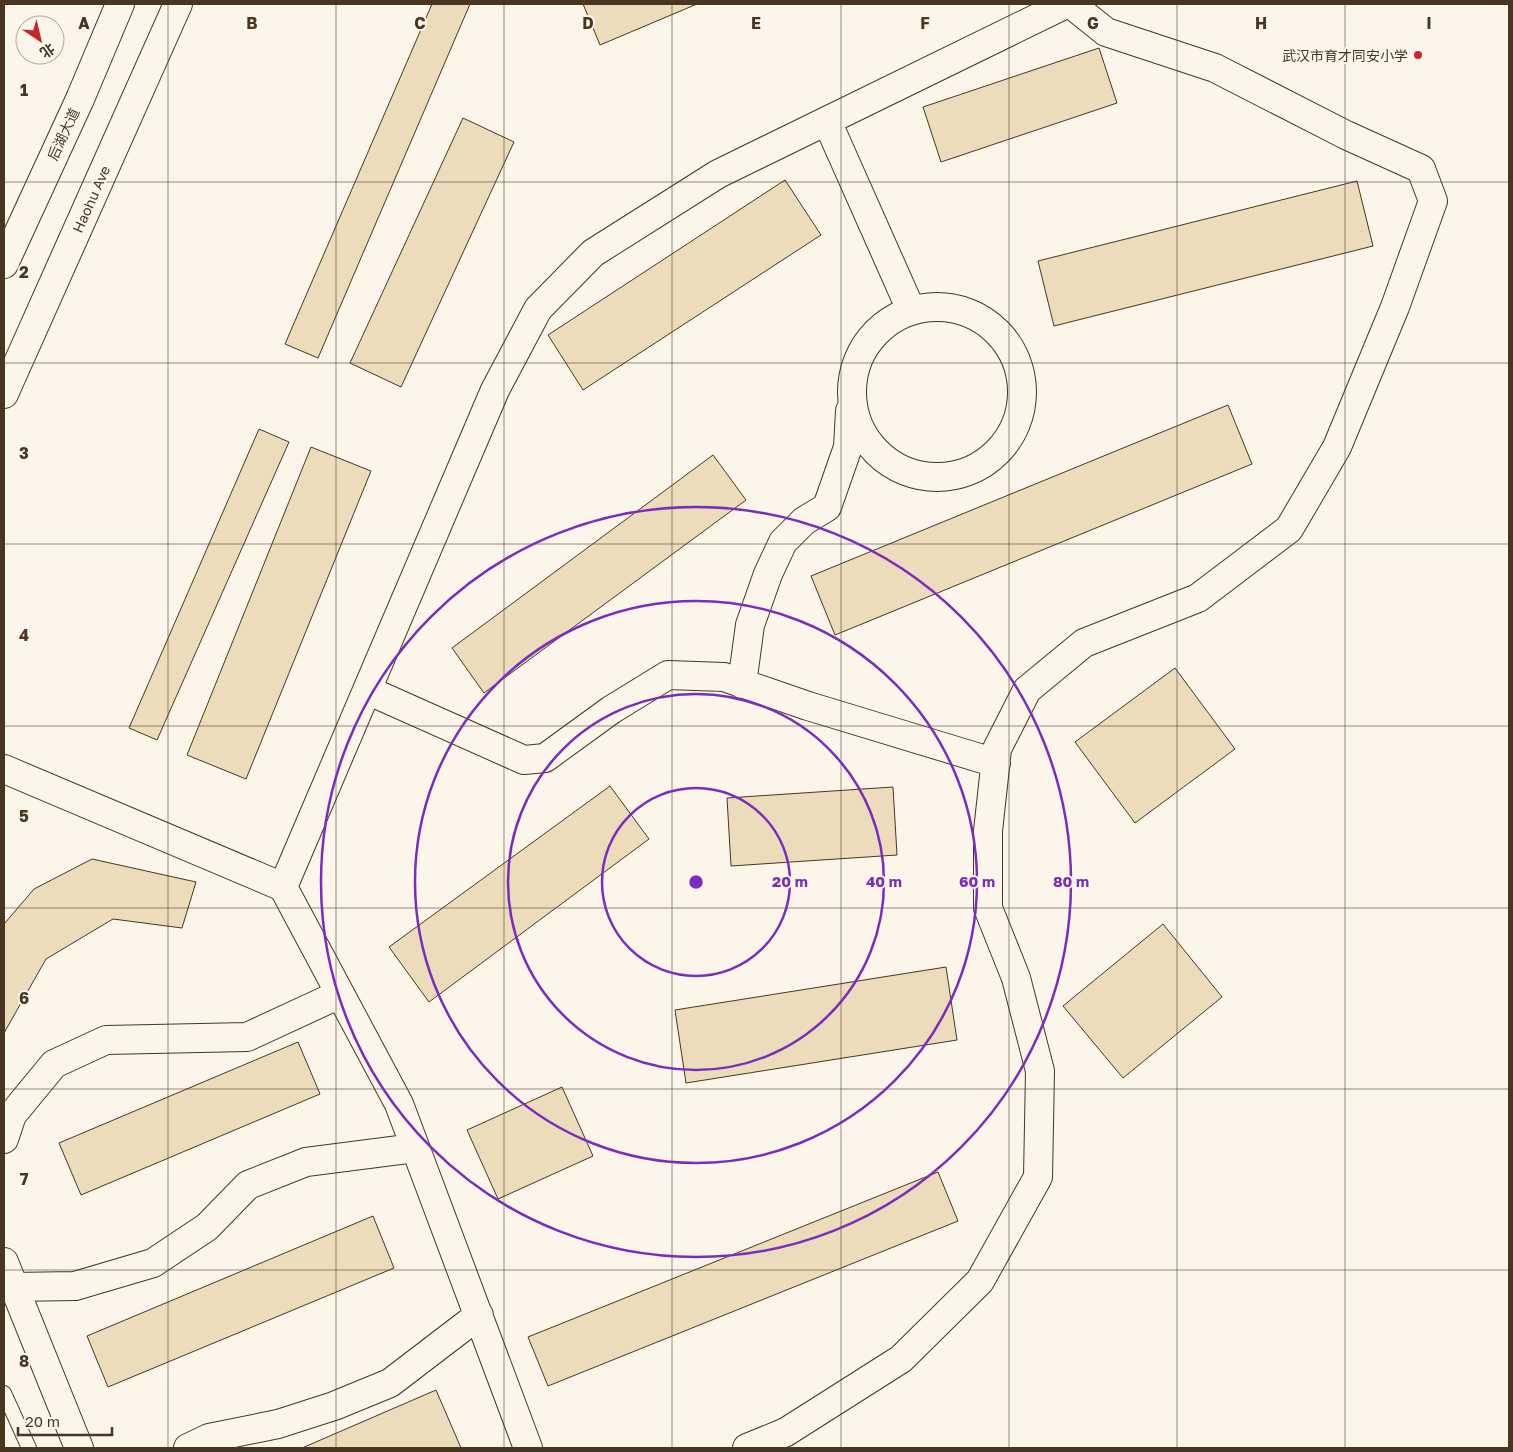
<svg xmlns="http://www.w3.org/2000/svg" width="1513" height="1452" font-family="'Golos Text','Noto Sans SC',sans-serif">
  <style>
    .building { fill: #ecdcbc; stroke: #4a3520 }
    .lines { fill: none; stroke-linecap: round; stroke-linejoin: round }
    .lane-casing { stroke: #4a3520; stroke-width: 16 }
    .street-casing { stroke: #4a3520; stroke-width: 30 }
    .primary-casing { stroke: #4a3520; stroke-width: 30 }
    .lane { stroke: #fbf6e9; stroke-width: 14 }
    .street { stroke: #fbf6e9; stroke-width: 28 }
    .primary { stroke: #fbf6e9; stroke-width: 28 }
    .grid { fill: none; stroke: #4a3520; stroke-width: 1; stroke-opacity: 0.55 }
    .ring { fill: none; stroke: #7b2cbf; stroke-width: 2.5 }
    .poi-dot { fill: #c62828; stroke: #fbf6e9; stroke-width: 2 }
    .labels { text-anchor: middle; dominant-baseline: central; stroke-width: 4; stroke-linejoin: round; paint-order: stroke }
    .poi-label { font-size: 14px; fill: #4a3520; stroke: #fbf6e9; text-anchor: end }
    .street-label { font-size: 14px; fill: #4a3520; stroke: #fbf6e9 }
    .grid-label { font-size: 16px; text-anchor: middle; font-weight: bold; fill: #4a3520; stroke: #fbf6e9; stroke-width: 4; stroke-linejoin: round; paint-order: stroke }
    .centre { fill: #7b2cbf; stroke: #fbf6e9; stroke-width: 2.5 }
    .ring-label { font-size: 15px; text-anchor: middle; font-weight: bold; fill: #7b2cbf; stroke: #fbf6e9; stroke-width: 4; stroke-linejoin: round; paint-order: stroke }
  </style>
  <rect width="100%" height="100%" fill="#fbf6e9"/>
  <path class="building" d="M432,4H470L318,358L285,344Z
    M583,4H697L600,45Z
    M1099,48L1117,103L941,162L923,107Z
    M463,118L514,142L401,387L350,363Z
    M785,180L821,235L583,390L548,335Z
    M1357,181L1373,246L1054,326L1038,261Z
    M1228,405L1252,464L835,635L811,576Z
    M259,429L289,442L157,740L129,728Z
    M311,447L371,471L246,779L187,755Z
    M713,455L746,500L484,693L452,648Z
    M1175,668L1235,749L1135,823L1075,742Z
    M610,786L649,839L429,1002L389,947Z
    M893,787L897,855L731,866L727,798Z
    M92,859L196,882L182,928L113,919L46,959L4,1033V924L34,889Z
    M1163,924L1222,997L1123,1078L1063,1006Z
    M946,967L957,1040L686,1083L675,1010Z
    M298,1042L320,1094L81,1195L59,1143Z
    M562,1087L593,1156L498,1199L467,1130Z
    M938,1172L958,1221L548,1386L528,1337Z
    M373,1216L394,1268L108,1387L87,1336Z
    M436,1390L461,1448H302Z"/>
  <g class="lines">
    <defs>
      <path id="lane" d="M4,1393L29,1448"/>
      <path id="street" d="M827,121L911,310
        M852 392a85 85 0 1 1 170 0a85 85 0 1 1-170 0Z
        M742,684L750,625L768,574L783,542L804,521L827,507L848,447L850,411
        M367,690L524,760L545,758L611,710L668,675L724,677L808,706L996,763
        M4,769L283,887L399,1104L528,1448
        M283,887L495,390L538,309L593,253L718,174L1066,4
        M4,1139L12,1115L54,1064L106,1040L247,1037L340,994
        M4,1262L79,1448
        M13,1287L75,1286L153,1263L207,1227L248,1185L306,1162L415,1148
        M188,1448L209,1438L278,1424L334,1406L390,1383L479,1315
        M747,1448L786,1432L901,1359L980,1281L1038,1177L1040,1071L1016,978L988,908V831L997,749L1027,690L1084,643L1198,598L1289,529L1337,447L1395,307L1433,201L1421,169L1346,135L1215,68L1106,32L1071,4"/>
      <path id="primary" d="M4,264L80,99L120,4
        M4,394L178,4"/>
    </defs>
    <use href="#lane" class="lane-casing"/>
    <use href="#street" class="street-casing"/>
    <use href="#primary" class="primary-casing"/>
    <use href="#lane" class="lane"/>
    <use href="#street" class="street"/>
    <use href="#primary" class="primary"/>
  </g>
  <path class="grid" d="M168,4V1448M336,4V1448M504,4V1448M672,4V1448M841,4V1448M1009,4V1448M1177,4V1448M1345,4V1448M4,182H1509M4,363H1509M4,544H1509M4,726H1509M4,908H1509M4,1089H1509M4,1270H1509"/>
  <g class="ring">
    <circle cx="696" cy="882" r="94"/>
    <circle cx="696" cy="882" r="188"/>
    <circle cx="696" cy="882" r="281"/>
    <circle cx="696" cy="882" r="375"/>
  </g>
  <circle class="poi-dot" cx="1418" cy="55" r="5"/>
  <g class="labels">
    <g class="poi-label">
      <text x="1408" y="55">武汉市育才同安小学</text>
    </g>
    <g class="street-label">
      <text transform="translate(63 134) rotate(-65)">后湖大道</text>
      <text transform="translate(91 199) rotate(-66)">Haohu Ave</text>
    </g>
  </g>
  <g class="grid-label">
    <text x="84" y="29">A</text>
    <text x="252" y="29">B</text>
    <text x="420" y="29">C</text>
    <text x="588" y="29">D</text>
    <text x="756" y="29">E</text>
    <text x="925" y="29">F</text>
    <text x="1093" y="29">G</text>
    <text x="1261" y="29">H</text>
    <text x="1429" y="29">I</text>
    <text x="24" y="96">1</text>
    <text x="24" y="278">2</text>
    <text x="24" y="459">3</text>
    <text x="24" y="641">4</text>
    <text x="24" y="822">5</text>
    <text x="24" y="1004">6</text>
    <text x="24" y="1185">7</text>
    <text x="24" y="1367">8</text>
  </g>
  <circle cx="696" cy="882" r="8" class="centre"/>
  <g class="ring-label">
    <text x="790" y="887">20 m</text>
    <text x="884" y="887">40 m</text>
    <text x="977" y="887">60 m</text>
    <text x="1071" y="887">80 m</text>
  </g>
  <rect width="1513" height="1452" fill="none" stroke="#4a3520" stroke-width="10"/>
  <g transform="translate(40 40) rotate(145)"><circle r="24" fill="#fbf6e9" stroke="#b4a999"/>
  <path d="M0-4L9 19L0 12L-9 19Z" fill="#c62828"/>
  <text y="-8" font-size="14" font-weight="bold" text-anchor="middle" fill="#4a3520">北</text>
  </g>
  <path d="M18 1427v8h94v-8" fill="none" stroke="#4a3520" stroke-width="2.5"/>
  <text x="25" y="1427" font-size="15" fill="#4a3520" stroke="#fbf6e9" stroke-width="4" paint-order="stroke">20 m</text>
</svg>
